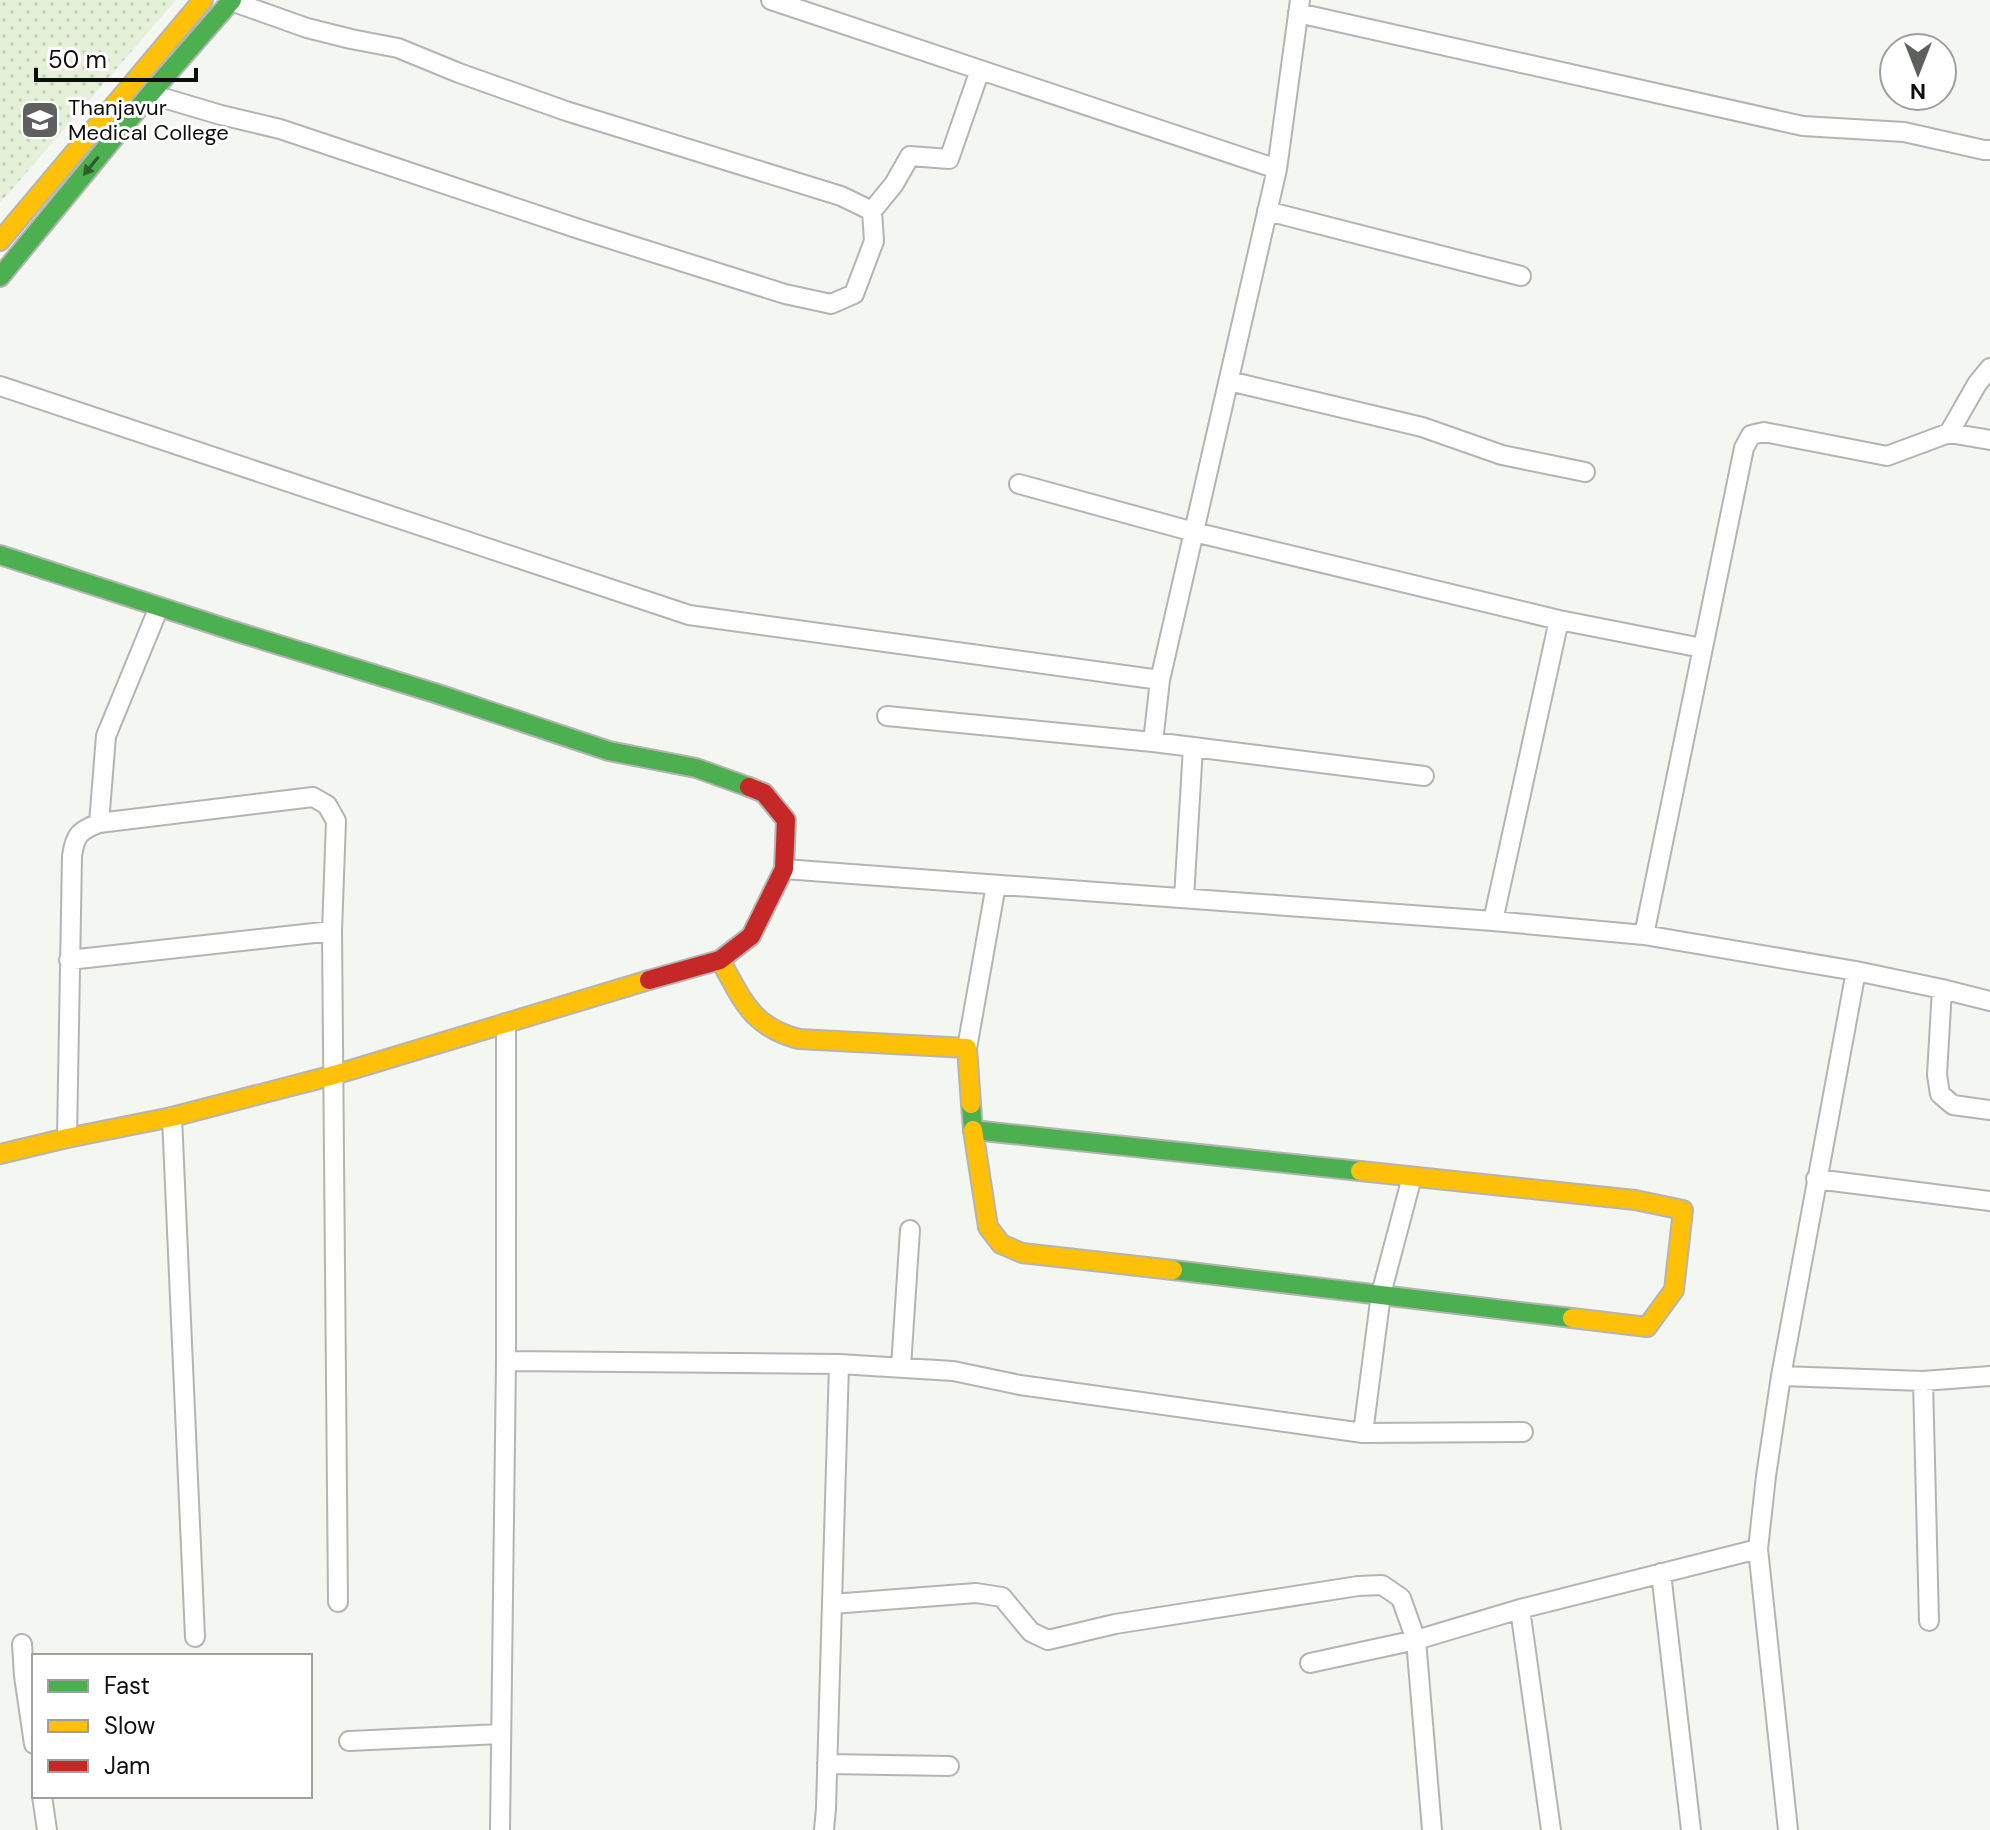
<svg xmlns="http://www.w3.org/2000/svg" width="1990" height="1830" font-family="'DM Sans',sans-serif">
  <style>
    .grass { fill: url(#grass-dots) }
    .lines { fill: none; stroke-linecap: round; stroke-linejoin: round }
    .street-casing { stroke: #b4b5b2; stroke-width: 22 }
    .fast-casing { stroke: #b4b5b2; stroke-width: 22 }
    .slow-casing { stroke: #b4b5b2; stroke-width: 22 }
    .jam-casing { stroke: #b4b5b2; stroke-width: 22 }
    .street { stroke: #fdfefd; stroke-width: 18 }
    .fast { stroke: #4caf50; stroke-width: 18 }
    .slow { stroke: #ffc107; stroke-width: 18 }
    .jam { stroke: #c62828; stroke-width: 18 }
    .oneway { fill: #2d5f2e }
    .labels { text-anchor: middle; dominant-baseline: central; stroke-width: 6; stroke-linejoin: round; paint-order: stroke }
    .poi-label { font-size: 22px; fill: #0e0f0d; stroke: #fff; text-anchor: start }
  </style>
  <defs>
    <pattern id="grass-dots" width="8" height="8" patternUnits="userSpaceOnUse" patternTransform="scale(2)"><rect width="8" height="8" fill="#e5f0d9"/><path d="M2 2h.1M6 6h.1" fill="none" stroke="#c3cdb9" stroke-width="1.8" stroke-linecap="round"/></pattern>
  </defs>
  <rect width="100%" height="100%" fill="#f4f6f2"/>
  <path class="grass" d="M0,0H176L0,203Z"/>
  <g class="lines">
    <defs>
      <path id="street" d="M771,0L1277,169
        M1298,13L1803,126L1904,132L1984,150H1990
        M150,94L221,115L280,129L579,229L785,294L831,304L854,294L874,241L872,211L841,196L566,111L459,73L398,48L351,39L307,28L231,1
        M872,211L894,184L910,156L949,159L980,70
        M1267,211L1521,276
        M1229,381L1422,427L1502,455L1585,472
        M0,386L689,615L1160,680
        M1949,433L1977,384L1990,368
        M1019,484L1194,532L1559,620L1702,648
        M887,716L1153,742L1424,776
        M1153,742L1160,680L1277,169L1300,0
        M99,823L106,736L159,607
        M784,869L1493,921L1644,935L1856,971L1942,989L1990,1001
        M1184,898L1193,747
        M1493,921L1559,620
        M1644,935L1744,448L1751,435L1764,432L1887,456L1949,433L1990,440
        M69,960L332,931
        M1942,989L1937,1075L1940,1094L1953,1105L1990,1110
        M967,1048L996,885
        M172,1117L195,1637
        M67,1138L72,856C75,835 79,831 99,823L313,797L327,805L336,821L332,931L338,1602
        M1816,1179L1990,1201
        M506,1361L839,1364L953,1371L1020,1385L1363,1433L1523,1432
        M901,1367L910,1230
        M1781,1376L1923,1381L1990,1376
        M1923,1381L1929,1621
        M1363,1433L1381,1294L1412,1177
        M1661,1573L1691,1830
        M832,1604L976,1593L1002,1597L1031,1632L1048,1640L1115,1624L1358,1586L1382,1585L1401,1598L1416,1640L1432,1830
        M1520,1609L1551,1830
        M22,1644L24,1676L34,1744
        M1310,1663L1416,1640L1520,1609L1758,1549
        M349,1741L501,1734
        M827,1764L949,1766
        M42,1796L47,1830
        M500,1830L506,1361V1023
        M824,1830L826,1808L839,1364
        M1788,1830L1758,1549L1766,1476L1781,1376L1856,971"/>
      <path id="fast" d="M0,277L150,94L232,0
        M0,555L237,632L438,694L609,751L696,768L749,787
        M971,1104L973,1130L1360,1171
        M1173,1270L1572,1318"/>
      <path id="slow" d="M0,241L203,0
        M720,960C743,1000 750,1026 799,1039L967,1048L971,1104
        M973,1130L988,1227L1001,1244L1022,1253L1173,1270
        M0,1154L67,1138L172,1117L334,1075L649,980
        M1360,1171L1635,1200L1683,1210L1674,1290L1647,1327L1572,1318"/>
      <path id="jam" d="M649,980L720,960L751,936L784,869L786,820L764,793L749,787"/>
    </defs>
    <use href="#street" class="street-casing"/>
    <use href="#fast" class="fast-casing"/>
    <use href="#slow" class="slow-casing"/>
    <use href="#jam" class="jam-casing"/>
    <use href="#street" class="street"/>
    <use href="#fast" class="fast"/>
    <use href="#slow" class="slow"/>
    <use href="#jam" class="jam"/>
  </g>
  <defs><path id="oneway-solid" d="M-6-.8H1V-3.2L6.5 0L1 3.2V.8H-6Z" transform="scale(2)"/></defs>
  <use class="oneway" href="#oneway-solid" transform="translate(91 166) rotate(129)"/>
  <defs>
    <symbol id="university-square" viewBox="-11 -11 22 22"><rect x="-9" y="-9" width="18" height="18" rx="4" fill="#5e605d" stroke="#fff"/><path d="M0-5L7-2L0 1L-7-2ZM-4 1L0 2.5L4 1V4Q0 6-4 4Z" fill="#fff"/></symbol>
  </defs>
  <g fill-rule="evenodd">
    <use href="#university-square" x="18" y="98" width="44" height="44"/>
  </g>
  <g class="labels">
    <g class="poi-label">
      <text x="68" y="107">Thanjavur<tspan x="68" dy="25">Medical College</tspan></text>
    </g>
  </g>
  <rect x="32" y="1654" width="280" height="144" fill="#ffffff" stroke="#9f9f9e" stroke-width="2"/>
  <rect x="48" y="1680" width="40" height="12" fill="#4caf50" stroke="#9f9f9e" stroke-width="2"/>
  <text x="104" y="1694" font-size="24" fill="#0e0f0d">Fast</text>
  <rect x="48" y="1720" width="40" height="12" fill="#ffc107" stroke="#9f9f9e" stroke-width="2"/>
  <text x="104" y="1734" font-size="24" fill="#0e0f0d">Slow</text>
  <rect x="48" y="1760" width="40" height="12" fill="#c62828" stroke="#9f9f9e" stroke-width="2"/>
  <text x="104" y="1774" font-size="24" fill="#0e0f0d">Jam</text>
  <g transform="translate(1918 72) rotate(180)"><circle r="38" fill="#ffffff" stroke="#9f9f9e" stroke-width="2"/>
  <path d="M0-6L14 30L0 20L-14 30Z" fill="#5e605d"/>
  <text y="-12" font-size="22" font-weight="bold" text-anchor="middle" fill="#0e0f0d">N</text>
  </g>
  <path d="M36 68v12h160v-12" fill="none" stroke="#0e0f0d" stroke-width="4"/>
  <text x="48" y="68" font-size="24" fill="#0e0f0d" stroke="#ffffff" stroke-width="6" paint-order="stroke">50 m</text>
</svg>
